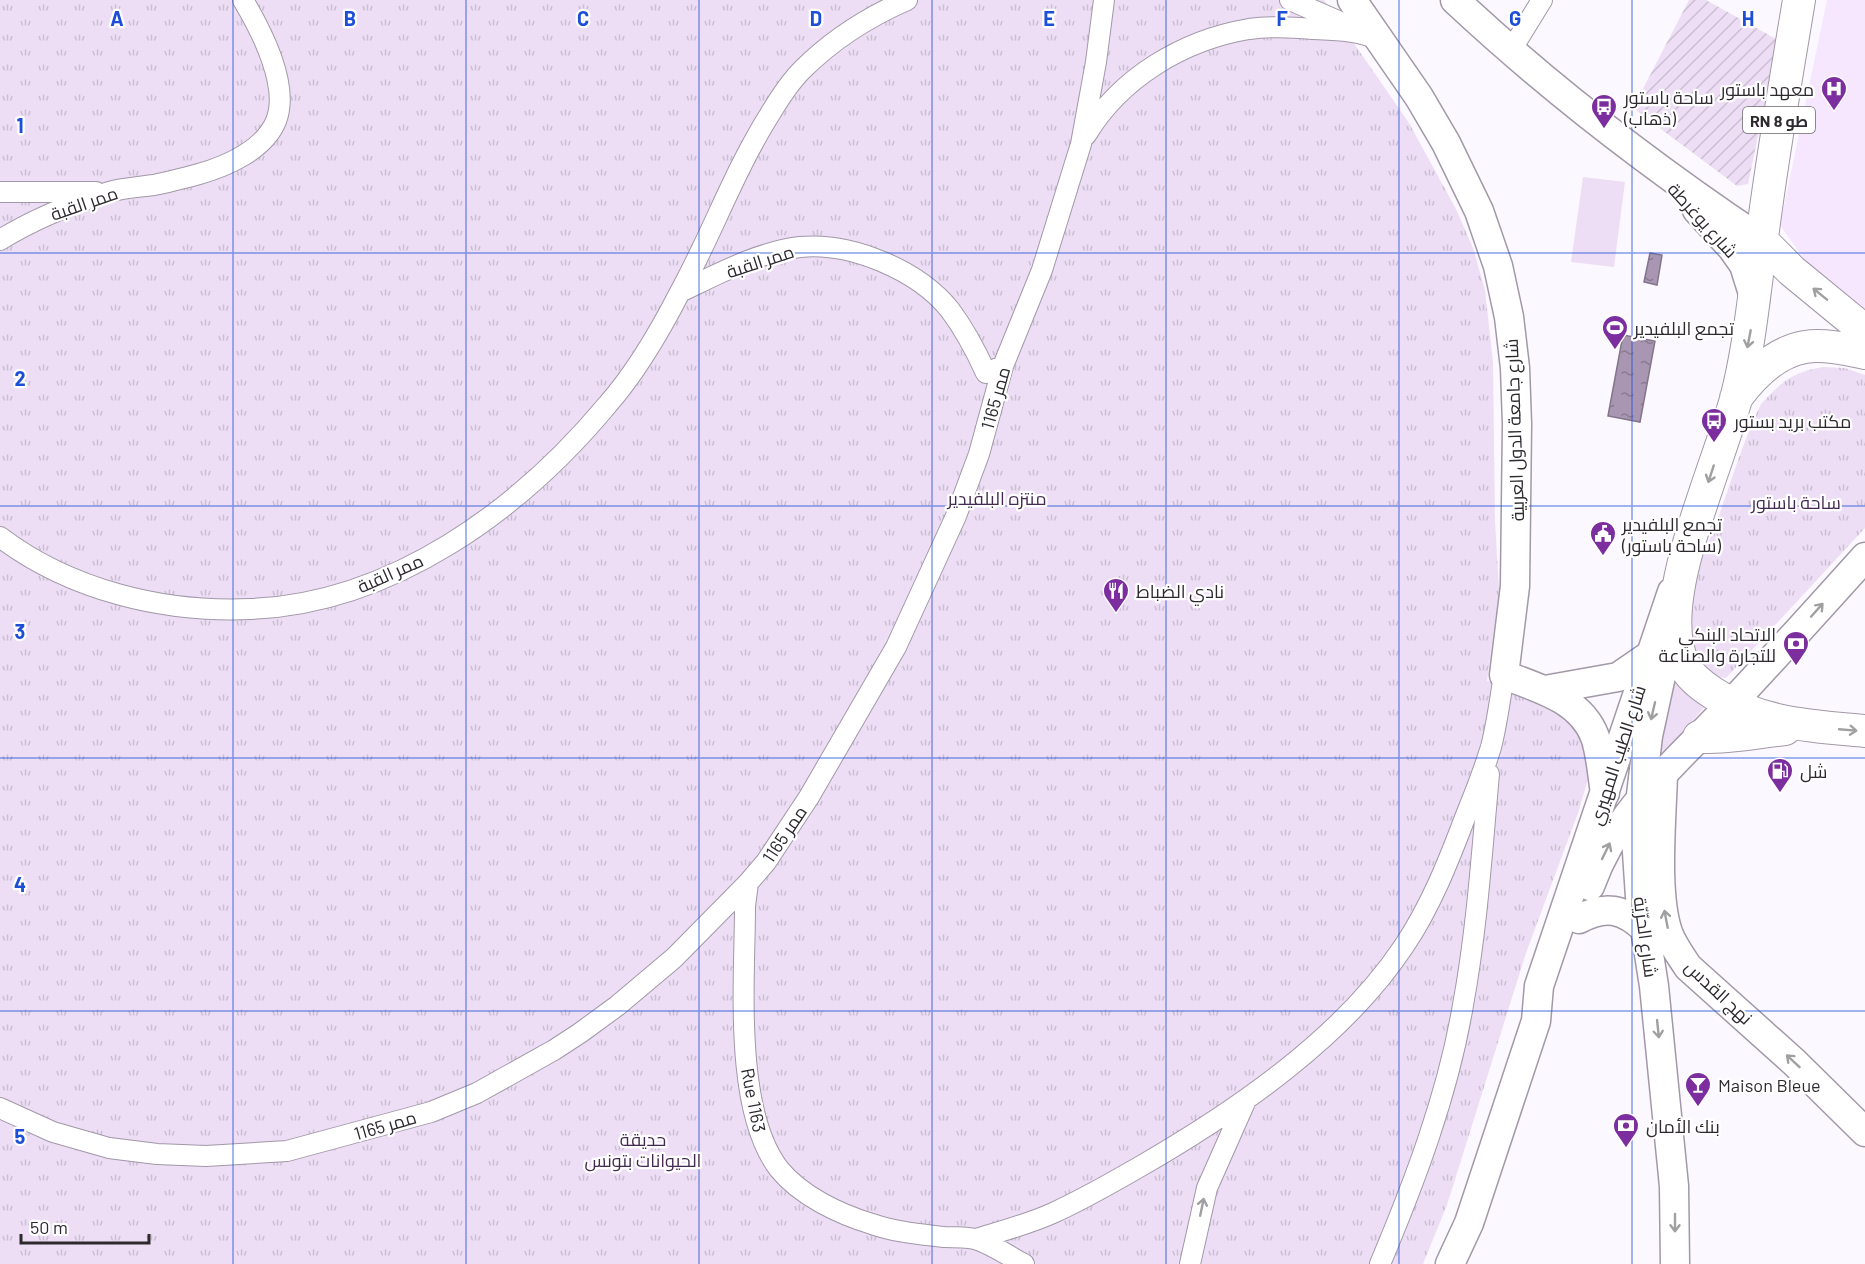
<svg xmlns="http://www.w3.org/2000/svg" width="1865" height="1264" font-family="Barlow,Cairo,sans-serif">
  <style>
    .built { fill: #f6e7ff }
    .grass { fill: #eddef5 }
    .park { fill: url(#park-tufts) }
    .garden { fill: url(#garden-furrows) }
    .water { fill: url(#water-ripples); stroke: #83758b; stroke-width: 1.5 }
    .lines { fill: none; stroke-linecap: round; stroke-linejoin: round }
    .street-casing { stroke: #a298a8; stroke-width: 22 }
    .secondary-casing { stroke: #a298a8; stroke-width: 31 }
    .primary-casing { stroke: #a298a8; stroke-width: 34 }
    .street { stroke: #fff; stroke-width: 20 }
    .secondary { stroke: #fff; stroke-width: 28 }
    .primary { stroke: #fff; stroke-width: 32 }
    .oneway { stroke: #a09fa1 }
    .grid { fill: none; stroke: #1d4ed8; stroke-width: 1.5; stroke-opacity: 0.55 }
    .labels { text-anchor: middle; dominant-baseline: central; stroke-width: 4.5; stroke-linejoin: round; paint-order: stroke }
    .shield { fill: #fff; stroke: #6c696d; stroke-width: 1.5 }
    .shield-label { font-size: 16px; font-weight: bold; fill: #2d292f }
    .poi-label { font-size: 18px; fill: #2d292f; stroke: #fff; text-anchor: start }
    .street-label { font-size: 18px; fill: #2d292f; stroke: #fff }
    .park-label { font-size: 18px; fill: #442a51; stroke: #fff }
    .grid-label { font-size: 20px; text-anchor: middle; font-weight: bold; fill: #1d4ed8; stroke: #fff; stroke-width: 4.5; stroke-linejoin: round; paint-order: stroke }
  </style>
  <defs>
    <pattern id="park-tufts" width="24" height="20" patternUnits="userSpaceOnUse" patternTransform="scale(1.5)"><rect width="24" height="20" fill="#eddef5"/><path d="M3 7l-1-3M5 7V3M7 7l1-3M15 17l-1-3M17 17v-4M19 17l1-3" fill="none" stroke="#ccbed2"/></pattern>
    <pattern id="garden-furrows" width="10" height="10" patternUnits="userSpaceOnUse" patternTransform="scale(1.5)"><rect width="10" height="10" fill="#eddef5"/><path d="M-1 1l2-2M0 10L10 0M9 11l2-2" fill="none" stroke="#ccbed2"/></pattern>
    <pattern id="water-ripples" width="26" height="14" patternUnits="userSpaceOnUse" patternTransform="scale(1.5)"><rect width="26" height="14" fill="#a896b2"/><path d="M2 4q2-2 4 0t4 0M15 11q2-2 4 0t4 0" fill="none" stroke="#897a91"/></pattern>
  </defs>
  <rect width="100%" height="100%" fill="#fcf8ff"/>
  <path class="built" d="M1827,0H1865V311L1807,263L1780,225Z"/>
  <path class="grass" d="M1583,177L1625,182L1614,267L1571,262Z
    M1669,658L1707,704L1652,768Z"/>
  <path class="park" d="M0,0H1324L1409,123L1456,209L1473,248L1485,290L1493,362L1495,521L1499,590L1487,681L1548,691L1586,735L1591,769L1578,813L1526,953L1447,1205L1423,1264H0Z
    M1823,367L1845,368L1865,375V528L1726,678C1695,677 1686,628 1689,604C1693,576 1707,547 1717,521C1731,482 1743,441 1761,404C1781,382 1793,372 1823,367Z"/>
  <path class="garden" d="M1689,0H1706L1778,40L1748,184L1737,186L1633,108Z"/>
  <path class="water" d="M1650,253L1662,255L1657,285L1644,282Z
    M1623,335L1655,341L1640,422L1608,416Z"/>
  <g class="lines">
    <defs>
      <path id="street" d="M1290,0L1354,28
        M1510,52L1542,0
        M1086,135C1120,78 1183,40 1249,29C1270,26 1292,27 1313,29C1336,30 1358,30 1380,40
        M0,192H96
        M0,240C34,219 71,204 109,192C123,188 139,187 154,185C169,182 184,178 199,174C227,166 264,150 276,121C290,86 261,30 243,0
        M680,292C718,274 758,252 800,247C851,242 918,270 950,310C965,330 976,351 986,373L1003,366
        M0,537C70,590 163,613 251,609C393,603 520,510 608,404C637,371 660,331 680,292C712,234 734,171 770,114C779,99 789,83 802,70C832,40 868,17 907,0
        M748,883L745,906C745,978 733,1109 779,1169C801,1196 839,1214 872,1224C895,1232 919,1234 944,1237C954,1237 966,1237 975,1239C990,1243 1010,1257 1024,1264
        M0,1108L53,1132L109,1148L157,1154L206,1156L287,1151L431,1112L477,1093L554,1050L580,1033L617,1006L674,958L748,883L766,862L809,797L896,647L956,516L979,454L1003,366L1042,270L1081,144L1096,62L1104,0
        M976,1239C1002,1231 1029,1224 1053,1213C1084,1199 1113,1182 1141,1166C1236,1111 1343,1038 1404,946C1431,906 1449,860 1466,815C1475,793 1484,770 1491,747C1497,724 1500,699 1504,675
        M1190,1264L1207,1188L1246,1100
        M1380,1264C1415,1181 1448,1094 1463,1005C1477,929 1482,851 1489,774"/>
      <path id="secondary" d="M1352,0L1419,97L1446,143L1479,211L1498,266L1509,317L1515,368L1517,424L1515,586L1504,675C1538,688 1581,699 1595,737C1601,754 1602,775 1605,793
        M1455,0C1548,87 1655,169 1761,240
        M1697,210L1732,248L1744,265L1755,300
        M1661,676L1648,736L1636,837L1640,897L1654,986L1674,1186L1675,1264
        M1545,690L1618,677L1650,655
        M1663,774C1662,817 1654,896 1669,935C1674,947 1681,956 1688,967L1794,1062L1865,1132
        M1590,886C1618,808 1674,765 1729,706C1775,657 1820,607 1865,557
        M1579,919C1605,905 1623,908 1645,929
        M1450,1264L1469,1223L1536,1021L1539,986L1672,592"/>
      <path id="primary" d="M1799,0C1786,79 1772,158 1762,238C1754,292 1750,346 1736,399C1726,434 1713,468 1702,502C1687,546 1662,623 1684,665C1690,677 1702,686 1713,693C1758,724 1812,726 1865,731
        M1761,240L1792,271L1865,331
        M1736,398C1752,376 1776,352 1805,347C1824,344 1846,349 1865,353
        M1699,737C1728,738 1756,732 1785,729"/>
    </defs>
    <use href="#street" class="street-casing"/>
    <use href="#secondary" class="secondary-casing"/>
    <use href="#primary" class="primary-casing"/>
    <use href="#street" class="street"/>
    <use href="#secondary" class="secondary"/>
    <use href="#primary" class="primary"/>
  </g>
  <defs><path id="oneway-shaft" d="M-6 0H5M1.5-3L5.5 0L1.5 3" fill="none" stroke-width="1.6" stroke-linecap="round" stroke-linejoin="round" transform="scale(1.5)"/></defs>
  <g class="oneway">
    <use href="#oneway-shaft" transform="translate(1820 294) rotate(-141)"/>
    <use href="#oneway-shaft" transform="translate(1749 339) rotate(101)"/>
    <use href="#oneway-shaft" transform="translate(1711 474) rotate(108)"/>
    <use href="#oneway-shaft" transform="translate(1817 610) rotate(-48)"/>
    <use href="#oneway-shaft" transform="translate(1653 711) rotate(103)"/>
    <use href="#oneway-shaft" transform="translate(1848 730) rotate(5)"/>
    <use href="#oneway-shaft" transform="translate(1606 851) rotate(-64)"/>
    <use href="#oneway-shaft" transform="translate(1666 919) rotate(-101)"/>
    <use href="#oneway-shaft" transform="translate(1658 1029) rotate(84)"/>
    <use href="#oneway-shaft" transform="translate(1793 1061) rotate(-137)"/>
    <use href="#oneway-shaft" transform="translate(1202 1207) rotate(-78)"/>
    <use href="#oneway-shaft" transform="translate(1675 1223) rotate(90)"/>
  </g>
  <path class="grid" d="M233,0V1264M466,0V1264M699,0V1264M932,0V1264M1166,0V1264M1399,0V1264M1632,0V1264M0,253H1865M0,506H1865M0,758H1865M0,1011H1865"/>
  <defs>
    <symbol id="hospital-pin" viewBox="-11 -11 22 30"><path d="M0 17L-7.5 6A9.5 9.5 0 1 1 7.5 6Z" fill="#7c2d9e" stroke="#fff"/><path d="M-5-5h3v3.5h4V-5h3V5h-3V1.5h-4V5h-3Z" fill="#fff"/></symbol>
    <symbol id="bus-pin" viewBox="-11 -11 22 30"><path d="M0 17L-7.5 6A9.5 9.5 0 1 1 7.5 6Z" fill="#7c2d9e" stroke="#fff"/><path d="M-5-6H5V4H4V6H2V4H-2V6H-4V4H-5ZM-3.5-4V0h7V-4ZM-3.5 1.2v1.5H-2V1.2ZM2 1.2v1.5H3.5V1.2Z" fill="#fff"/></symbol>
    <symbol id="stadium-pin" viewBox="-11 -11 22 30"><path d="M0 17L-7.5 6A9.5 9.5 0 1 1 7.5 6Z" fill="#7c2d9e" stroke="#fff"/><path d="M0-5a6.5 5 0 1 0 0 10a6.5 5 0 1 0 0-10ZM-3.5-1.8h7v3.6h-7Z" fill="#fff"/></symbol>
    <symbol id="civic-pin" viewBox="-11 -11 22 30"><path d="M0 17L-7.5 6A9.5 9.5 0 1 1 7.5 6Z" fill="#7c2d9e" stroke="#fff"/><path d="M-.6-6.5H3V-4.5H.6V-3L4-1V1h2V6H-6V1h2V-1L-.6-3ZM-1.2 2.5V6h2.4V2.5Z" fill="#fff"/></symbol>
    <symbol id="restaurant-pin" viewBox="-11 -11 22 30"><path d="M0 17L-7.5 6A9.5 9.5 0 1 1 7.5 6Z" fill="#7c2d9e" stroke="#fff"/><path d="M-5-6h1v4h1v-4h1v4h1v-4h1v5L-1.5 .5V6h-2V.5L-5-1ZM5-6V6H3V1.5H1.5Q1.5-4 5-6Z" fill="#fff"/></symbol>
    <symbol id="bank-pin" viewBox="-11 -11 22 30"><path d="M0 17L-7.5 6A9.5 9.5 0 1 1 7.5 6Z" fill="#7c2d9e" stroke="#fff"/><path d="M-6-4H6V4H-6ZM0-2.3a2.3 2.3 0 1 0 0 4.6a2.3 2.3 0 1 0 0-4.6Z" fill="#fff"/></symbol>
    <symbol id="fuel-pin" viewBox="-11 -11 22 30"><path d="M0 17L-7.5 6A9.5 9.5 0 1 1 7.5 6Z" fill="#7c2d9e" stroke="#fff"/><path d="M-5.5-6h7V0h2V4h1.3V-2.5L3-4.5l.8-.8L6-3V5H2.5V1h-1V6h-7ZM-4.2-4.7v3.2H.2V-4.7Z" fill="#fff"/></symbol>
    <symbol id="bar-pin" viewBox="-11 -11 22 30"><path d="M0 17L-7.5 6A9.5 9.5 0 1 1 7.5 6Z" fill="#7c2d9e" stroke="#fff"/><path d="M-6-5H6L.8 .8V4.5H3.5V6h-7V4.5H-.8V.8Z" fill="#fff"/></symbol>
  </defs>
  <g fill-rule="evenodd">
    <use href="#hospital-pin" x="1819" y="74" width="30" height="40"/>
    <use href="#bus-pin" x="1589" y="92" width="30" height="40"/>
    <use href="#stadium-pin" x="1600" y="313" width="30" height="40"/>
    <use href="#bus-pin" x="1699" y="406" width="30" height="40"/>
    <use href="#civic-pin" x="1588" y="519" width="30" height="40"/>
    <use href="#restaurant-pin" x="1101" y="576" width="30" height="40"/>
    <use href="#bank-pin" x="1781" y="629" width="30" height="40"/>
    <use href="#fuel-pin" x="1765" y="756" width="30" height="40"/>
    <use href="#bar-pin" x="1683" y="1070" width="30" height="40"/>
    <use href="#bank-pin" x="1611" y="1111" width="30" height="40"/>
  </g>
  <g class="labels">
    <rect class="shield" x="1743" y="107" width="72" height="26" rx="4.5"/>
    <g class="shield-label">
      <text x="1779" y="120">RN 8 طو</text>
    </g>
    <g class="poi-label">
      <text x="1814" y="89" text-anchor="end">معهد باستور</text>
      <text x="1624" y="97">ساحة باستور<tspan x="1624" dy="21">(ذهاب)</tspan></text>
      <text x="1634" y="328">تجمع البلفيدير</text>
      <text x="1734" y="421">مكتب بريد بستور</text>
      <text x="1622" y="524">تجمع البلفيدير<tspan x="1622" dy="21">(ساحة باستور)</tspan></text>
      <text x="1136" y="591">نادي الضباط</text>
      <text x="1776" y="634" text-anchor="end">الاتحاد البنكي<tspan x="1776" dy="21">للتجارة والصناعة</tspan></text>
      <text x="1800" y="771">شل</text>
      <text x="1718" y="1085">Maison Bleue</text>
      <text x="1646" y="1126">بنك الأمان</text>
    </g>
    <g class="street-label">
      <text transform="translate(84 203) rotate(-19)">ممر القبة</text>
      <text transform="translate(1703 220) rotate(48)">شارع يوغرطة</text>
      <text transform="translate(760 261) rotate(-18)">ممر القبة</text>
      <text transform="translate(995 398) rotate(-74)">ممر 1165</text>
      <text transform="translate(1514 430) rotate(-92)">شارع جامعة الدول العربية</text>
      <text transform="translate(390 573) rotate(-24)">ممر القبة</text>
      <text transform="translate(1617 755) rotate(-72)">شارع الطيب المهيري</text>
      <text transform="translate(784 834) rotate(-56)">ممر 1165</text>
      <text transform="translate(1646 937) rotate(82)">شارع الحرّيّة</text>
      <text transform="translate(1719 992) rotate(43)">نهج القدس</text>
      <text transform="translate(754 1100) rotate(79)">Rue 1163</text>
      <text transform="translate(385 1125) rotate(-16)">ممر 1165</text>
    </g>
    <g class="park-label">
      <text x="997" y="498">منتزه البلفيدير</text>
      <text x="1796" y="502">ساحة باستور</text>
      <text x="643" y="1139">حديقة<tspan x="643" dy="21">الحيوانات بتونس</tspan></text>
    </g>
  </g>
  <g class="grid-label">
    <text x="117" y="26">A</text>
    <text x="350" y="26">B</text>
    <text x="583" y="26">C</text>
    <text x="816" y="26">D</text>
    <text x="1049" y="26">E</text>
    <text x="1282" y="26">F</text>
    <text x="1515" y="26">G</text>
    <text x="1748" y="26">H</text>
    <text x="20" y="133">1</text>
    <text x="20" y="386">2</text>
    <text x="20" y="639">3</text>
    <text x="20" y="892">4</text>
    <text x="20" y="1144">5</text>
  </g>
  <path d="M21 1234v9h128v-9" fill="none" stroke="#2d292f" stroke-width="3"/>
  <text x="30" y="1234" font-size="18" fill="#2d292f" stroke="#ffffff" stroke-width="4.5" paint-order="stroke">50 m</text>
</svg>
